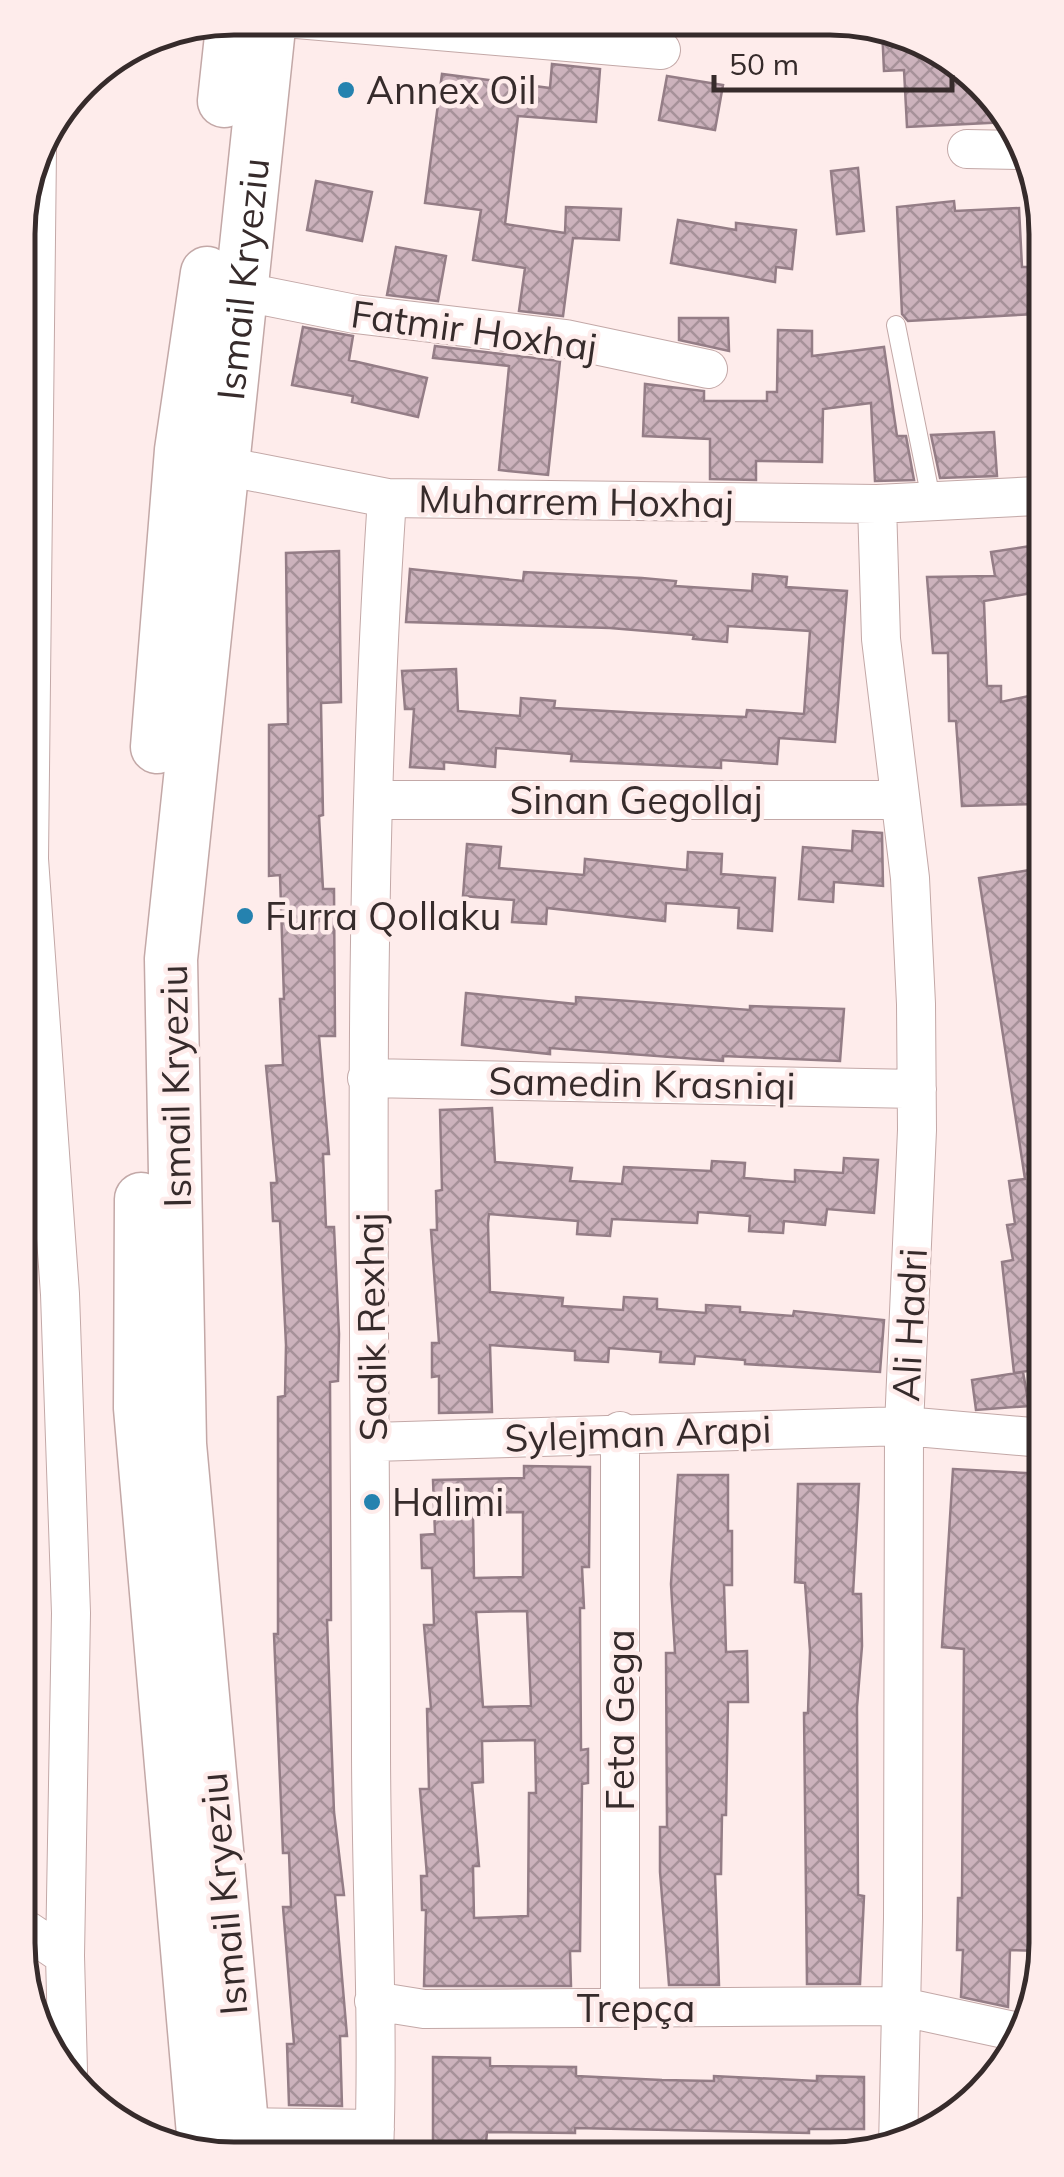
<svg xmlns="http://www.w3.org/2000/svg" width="1064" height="2177" font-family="Mulish,sans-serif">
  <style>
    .building { fill: url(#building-cross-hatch); stroke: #947d86; stroke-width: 2.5; fill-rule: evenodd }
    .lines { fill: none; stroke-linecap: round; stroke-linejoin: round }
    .lane-casing { stroke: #c3a8a7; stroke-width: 20 }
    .street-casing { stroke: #c3a8a7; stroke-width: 40 }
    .secondary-casing { stroke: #c3a8a7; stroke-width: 55 }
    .lane { stroke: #fff; stroke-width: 18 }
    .street { stroke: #fff; stroke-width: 38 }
    .secondary { stroke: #fff; stroke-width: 52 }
    .poi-dot { fill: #2582af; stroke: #feeceb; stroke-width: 4 }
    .labels { text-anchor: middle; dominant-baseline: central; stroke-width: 9; stroke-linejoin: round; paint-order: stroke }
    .poi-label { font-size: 38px; fill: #362b2b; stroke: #feeceb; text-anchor: start }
    .street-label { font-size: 38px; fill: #362b2b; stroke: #feeceb }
    .rim { fill: none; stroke: #362b2b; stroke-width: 5 }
  </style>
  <defs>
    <pattern id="building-cross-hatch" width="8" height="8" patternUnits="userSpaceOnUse" patternTransform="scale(2.5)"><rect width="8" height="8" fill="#ccb2bc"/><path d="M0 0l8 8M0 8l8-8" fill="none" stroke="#a69199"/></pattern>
  </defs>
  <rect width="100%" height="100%" fill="#feeceb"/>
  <path class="building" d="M882,27L973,72L1007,122L907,127L904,70L884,71Z
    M552,64L600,69L596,122L518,116L505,224L565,233L566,207L621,209L619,240L573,238L563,316L519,311L525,268L473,260L481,210L425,203L442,74L550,88Z
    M667,76L723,85L715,130L659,120Z
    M858,168L864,231L837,234L831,171Z
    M316,181L372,192L362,241L307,230Z
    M954,201L955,211L1019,208L1022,267H1036V314L908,321L902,314L897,207Z
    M678,220L736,230V223L796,230L792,269L776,267L775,282L671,263Z
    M396,247L446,256L438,301L387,295Z
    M679,318H728L729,351L679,340Z
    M303,327L353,336L349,360L427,378L418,417L352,402L353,396L292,385Z
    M778,330L812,331V356L884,347L897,436H906L914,480L875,481L871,403L823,409L822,462L756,461V480L710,479V439L643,436L645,384L704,391V401H767V392H777Z
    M435,346L560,361L548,475L499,470L509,366L433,358Z
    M994,432L997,476L940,478L931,435Z
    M1037,545L1038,592L984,601L987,686H1001V702L1038,694L1039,804L962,806L956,721H949L948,653H933L927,577L995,576L991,552Z
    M339,551L341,702L321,703L323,815L319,816L323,889H334L335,1036H319L329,1154H323L326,1227H334L339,1334L338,1381L330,1382L331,1620H327L334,1812L344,1895H335L347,2036H340L342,2106L289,2105L287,2044H294L283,1907H291L289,1853H283L274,1634H278V1397L285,1396L286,1345L280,1221H273L271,1183H277L266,1066L283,1065L280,999H284L280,875L269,876V725L288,724L286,553Z
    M410,569L523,581L524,572L642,578L676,581L675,586L752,591L753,574L787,577L786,587L847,591L835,742L779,738L777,764L721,760V768L571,761L572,754L496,748L495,767L444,762V769L410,767L414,709H405L402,671L456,669L458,711L520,716L521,698L555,701L554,708L642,713L746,717L747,710L804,714L810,631L728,626L727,642L693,639L694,635L610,628L406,622Z
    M853,831L882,833L883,886L834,882L833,902L799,899L803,847L852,851Z
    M467,844L501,847L499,868L584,875L585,859L687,870L688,852L722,854L721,874L775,878L772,931L738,928L739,908L666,903L665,921L547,908L546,924L512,922L514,900L463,896Z
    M1030,870L1040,928L1042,1369L1014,1373L1002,1262L1013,1260L1007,1225L1015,1224L1009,1181L1025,1179L979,878Z
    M466,993L576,1004V997L750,1010V1006L844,1009L840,1061L723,1056V1061L550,1048V1054L462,1045Z
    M492,1108L495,1162L572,1168L570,1181L622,1184L624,1167L711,1171L712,1161L745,1163L744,1178L795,1182V1170L843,1173L844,1158L878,1160L874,1213L827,1209L825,1225L784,1221L783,1233L749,1231L750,1216L698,1212L697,1223L612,1219L610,1236L577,1234L578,1221L489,1214L488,1223L490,1292L563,1298L562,1306L623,1310L624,1297L657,1299V1309L706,1313V1305L740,1307V1312L793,1316L794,1311L884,1320L880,1372L745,1364V1360L695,1356L694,1364L660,1362L661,1352L609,1348L608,1362L575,1360V1351L490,1345L492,1412L439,1413V1376L432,1377V1343H439L431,1230H437L436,1191L442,1190L440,1110Z
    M1023,1372L1029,1406L976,1410L972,1380Z
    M524,1466L590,1467L589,1567H582L584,1608H580L581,1750L588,1749V1783L582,1784L580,1951H570L571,1986H424L426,1910H422L421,1876H427L420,1789H429L427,1709H431L424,1625H434L432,1568H422L421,1535L435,1534L433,1480L524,1478ZM523,1512V1577L474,1578L473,1513ZM527,1611L531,1706L483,1707L476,1612ZM535,1740L536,1793H529L528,1916L474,1918L473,1866H479L472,1783L483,1782L482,1741Z
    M953,1469L1043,1474L1046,1893H1041V1951L1010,1950L1008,2007L961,1997L963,1950H957L958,1898H962L964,1649L942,1647Z
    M678,1475H728V1531H732V1585H724L726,1652L747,1651L748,1702H728L726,1815H722L721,1874H715L719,1985H669L660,1872V1827H667L666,1653H675L671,1584Z
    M798,1484H859L853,1594H861L862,1646L857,1707L858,1895L864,1896L860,1984H807L804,1713H808L810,1651L805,1583L795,1582Z
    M433,2057L490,2058V2066L576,2067V2076L662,2080L714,2081V2076L817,2081V2076L864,2077V2129H809V2133L575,2128V2133L487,2132L485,2154H433Z"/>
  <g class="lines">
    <defs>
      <path id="lane" d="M896,325L932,504"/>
      <path id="street" d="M285,18L661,50
        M37,149L29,859L60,1294L71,1613L65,1956L68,2071
        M967,149L1025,150
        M240,291L355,314L566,339L708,369
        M224,466L387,498L877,504L1037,496
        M877,504L881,639L910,878L916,1004L917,1130L904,1426L903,1918L898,2148
        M373,800H900
        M367,1078L917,1089
        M373,1442L904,1426L1043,1438
        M28,1931L65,1956
        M374,2001L424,2009L898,2006L1018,2032
        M620,2008V1431
        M243,2127L375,2129
        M374,2155C379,2019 371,1883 371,1747C371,1331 359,914 387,498"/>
      <g id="secondary">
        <path d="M224,101L233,18"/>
        <path d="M157,747L181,450L207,273"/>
        <path d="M141,1199L140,1408L205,2157"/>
        <path id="s1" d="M245,2157L180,1444L171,959L270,18"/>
      </g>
    </defs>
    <use href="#lane" class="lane-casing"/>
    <use href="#street" class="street-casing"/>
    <use href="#secondary" class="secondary-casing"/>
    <use href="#lane" class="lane"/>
    <use href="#street" class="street"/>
    <use href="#secondary" class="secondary"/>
  </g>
  <g class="poi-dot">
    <circle cx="346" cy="90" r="10"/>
    <circle cx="245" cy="916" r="10"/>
    <circle cx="372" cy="1502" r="10"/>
  </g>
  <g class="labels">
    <g class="poi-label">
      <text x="366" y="90">Annex Oil</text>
      <text x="265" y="916">Furra Qollaku</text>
      <text x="392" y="1502">Halimi</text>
    </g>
    <g class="street-label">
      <text stroke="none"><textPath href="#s1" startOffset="1885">Ismail Kryeziu</textPath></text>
      <text transform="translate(474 330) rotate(8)">Fatmir Hoxhaj</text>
      <text transform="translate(576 501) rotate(1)">Muharrem Hoxhaj</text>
      <text x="636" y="800">Sinan Gegollaj</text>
      <text transform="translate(642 1083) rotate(1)">Samedin Krasniqi</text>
      <text transform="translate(175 1086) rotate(-91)">Ismail Kryeziu</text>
      <text transform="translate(909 1325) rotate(-87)">Ali Hadri</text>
      <text transform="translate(371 1327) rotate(-91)">Sadik Rexhaj</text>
      <text transform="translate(638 1433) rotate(-2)">Sylejman Arapi</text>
      <text transform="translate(620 1720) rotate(-90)">Feta Gega</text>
      <text transform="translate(223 1894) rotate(-95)">Ismail Kryeziu</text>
      <text x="636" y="2008">Trepça</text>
    </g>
  </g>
  <path d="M0 0H1064V2177H0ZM234 35H830A199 199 0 0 1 1029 234V1943A199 199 0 0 1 830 2142H234A199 199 0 0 1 35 1943V234A199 199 0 0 1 234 35Z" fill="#feeceb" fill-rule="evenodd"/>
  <path class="rim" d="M234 35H830A199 199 0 0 1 1029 234V1943A199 199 0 0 1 830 2142H234A199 199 0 0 1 35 1943V234A199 199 0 0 1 234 35Z"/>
  <path d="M714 75v15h238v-15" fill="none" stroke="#362b2b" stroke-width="5"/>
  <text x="729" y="75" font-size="30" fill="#362b2b" stroke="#feeceb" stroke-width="8" paint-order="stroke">50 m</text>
</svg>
